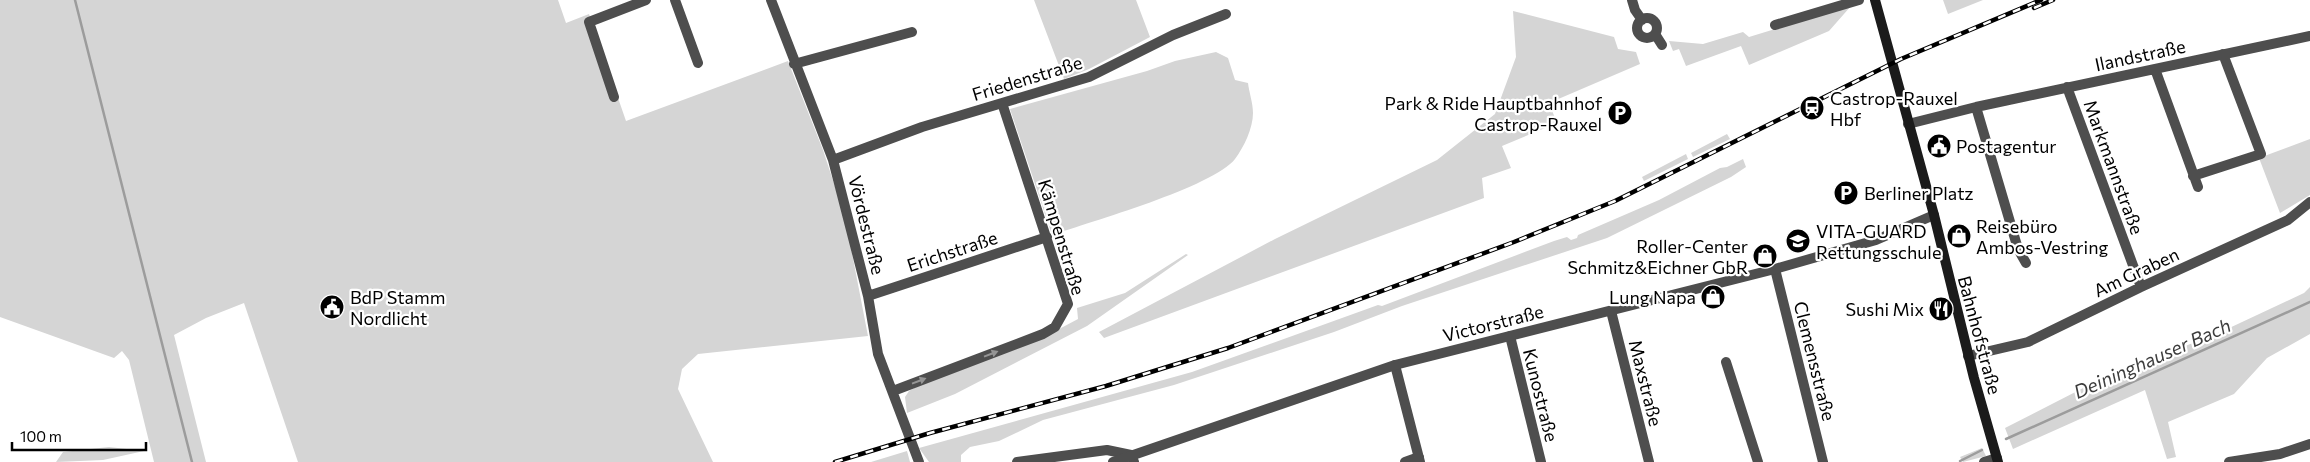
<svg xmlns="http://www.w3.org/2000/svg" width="2310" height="462" font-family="Commissioner,sans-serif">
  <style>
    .green { fill: #d5d5d5 }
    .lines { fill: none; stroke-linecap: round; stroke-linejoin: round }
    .stream { stroke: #9c9c9c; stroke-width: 2.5 }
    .minor { stroke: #4e4e4e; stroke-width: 10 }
    .tertiary { stroke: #4e4e4e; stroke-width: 10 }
    .secondary { stroke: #1b1b1b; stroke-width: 10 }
    .rail-casing { stroke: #000; stroke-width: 4.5 }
    .rail { stroke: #fff; stroke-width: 2.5; stroke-dasharray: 8; stroke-linecap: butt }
    .oneway { fill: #959595 }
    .labels { text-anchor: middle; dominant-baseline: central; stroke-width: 4.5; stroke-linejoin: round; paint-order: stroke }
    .street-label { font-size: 18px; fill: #000; stroke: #fff }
    .poi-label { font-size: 18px; fill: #000; stroke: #fff; text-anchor: start }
    .water-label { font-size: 19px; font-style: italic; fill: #3d3d3d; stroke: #fff }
  </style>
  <rect width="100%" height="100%" fill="#fff"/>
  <path class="green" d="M0,0H558L566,23L589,14L626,121L788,61L823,150L845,217L868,336L698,354L682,369L678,389L713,462H298L244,303L206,318L174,335L206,462H154L129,360L122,351L114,358L0,317Z
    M1034,0H1136L1150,37L1089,69L1064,79Z
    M1943,0H1983L1948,14Z
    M1851,6L1829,31L1749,65L1741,46L1686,66L1679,49L1673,51L1669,41L1703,44L1743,32L1749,37Z
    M1513,11L1614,37L1618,49L1636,52L1640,64L1549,103L1557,123L1502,146L1511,168L1482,178L1484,198L1104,338L1099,332L1275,239L1437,160L1495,114L1516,57Z
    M1216,52L1228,58L1235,80L1248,83C1249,92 1253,103 1253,113C1253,128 1244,147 1235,159C1213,187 1090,222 1052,235L1010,109L1147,71L1175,61Z
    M1727,134L1730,139L1693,157L1691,153Z
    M2310,139V195L2280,213L2259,158Z
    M1686,154L1688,159L1644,181L1642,177Z
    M1743,159L1746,167L1731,177L1607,238L1402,306L1334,332L1174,385L1043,420L999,441L970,447L961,455V462H929L919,448L1192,372L1378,305L1382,306L1554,241L1567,237L1571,240L1577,238L1578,235L1659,200L1720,168L1727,167Z
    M1186,254L1188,255L1087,326L955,394L907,413L905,397L909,391L916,387L1046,336L1078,319L1077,308L1125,293Z
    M2310,287V334L2267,358L2234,394L2168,422L2176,457L2167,459L2145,390L2013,449L2005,428L2091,384L2225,330L2304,293Z
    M109,447L144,451L103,460L56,462L63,452Z
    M1982,448L1986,456L1963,462L1960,457Z
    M907,451L910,462H871Z"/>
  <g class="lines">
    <path class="stream" d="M75,0L192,462
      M2006,439L2310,302
      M1960,461L1982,450"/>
    <path class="minor" d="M675,0L698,63
      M771,0L833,160L868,296L878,354L919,462
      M1632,0L1635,10L1642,20
      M1637 28a10 10 0 1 1 20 0a10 10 0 1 1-20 0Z
      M1775,25L1859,0
      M1655,34L1662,45
      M794,64L912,32
      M2155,69L2198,187
      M2067,87L2141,287
      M614,97L589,22L646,0
      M1976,107L2018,249L2026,263
      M1908,124L1976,107L2310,36
      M833,160L922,127L1089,77L1173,35L1226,14
      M2193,176L2261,154L2223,54
      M1775,269L1823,462
      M868,296L1047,237
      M1611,311L1649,462
      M1510,336L1541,462
      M1968,356L2028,342L2141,287L2288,220L2310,202
      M1726,362L1758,462
      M1395,365L1420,462
      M893,391L1043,334L1055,327L1068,304L1002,103
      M1017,462L1107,450L1131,455L1134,462
      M1405,462L1419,457
      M1984,462L1997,458
      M2229,462L2280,454L2310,444"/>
    <path class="tertiary" d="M1113,462L1395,365L1775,269L1876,240L1934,215"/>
    <path class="secondary" d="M1875,0L1934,215L1974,378L1998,462"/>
    <defs>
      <path id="rail" d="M2034,8L2053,0
        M835,462L930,433L1106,386L1228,348L1514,242L1615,201L1901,59L2041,0"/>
    </defs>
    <use href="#rail" class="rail-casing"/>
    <use href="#rail" class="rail"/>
  </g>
  <defs><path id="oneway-solid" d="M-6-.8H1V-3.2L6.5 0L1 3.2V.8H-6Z" transform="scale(1.25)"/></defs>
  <g class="oneway">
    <use href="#oneway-solid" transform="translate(991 354) rotate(-21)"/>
    <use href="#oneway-solid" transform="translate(919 381) rotate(-21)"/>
  </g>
  <defs>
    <symbol id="station-disc" viewBox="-11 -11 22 22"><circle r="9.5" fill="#000" stroke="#fff"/><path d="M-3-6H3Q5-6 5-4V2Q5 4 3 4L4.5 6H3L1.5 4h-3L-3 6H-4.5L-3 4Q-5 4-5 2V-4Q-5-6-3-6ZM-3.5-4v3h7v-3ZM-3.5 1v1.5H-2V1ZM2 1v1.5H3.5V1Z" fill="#fff"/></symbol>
    <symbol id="parking-disc" viewBox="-11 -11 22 22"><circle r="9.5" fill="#000" stroke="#fff"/><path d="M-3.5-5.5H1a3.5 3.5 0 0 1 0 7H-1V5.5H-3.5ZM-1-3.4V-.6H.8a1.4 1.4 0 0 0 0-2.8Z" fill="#fff"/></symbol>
    <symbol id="civic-disc" viewBox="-11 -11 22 22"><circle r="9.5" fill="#000" stroke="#fff"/><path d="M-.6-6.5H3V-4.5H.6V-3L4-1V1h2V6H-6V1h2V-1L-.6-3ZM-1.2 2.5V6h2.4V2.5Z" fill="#fff"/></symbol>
    <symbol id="shop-disc" viewBox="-11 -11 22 22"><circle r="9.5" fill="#000" stroke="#fff"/><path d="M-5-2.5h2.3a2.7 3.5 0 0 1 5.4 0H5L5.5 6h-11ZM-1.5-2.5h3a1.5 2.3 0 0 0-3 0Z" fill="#fff"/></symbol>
    <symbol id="school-disc" viewBox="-11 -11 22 22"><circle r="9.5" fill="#000" stroke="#fff"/><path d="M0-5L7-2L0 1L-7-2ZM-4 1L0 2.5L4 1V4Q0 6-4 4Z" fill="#fff"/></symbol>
    <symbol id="restaurant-disc" viewBox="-11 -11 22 22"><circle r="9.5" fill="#000" stroke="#fff"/><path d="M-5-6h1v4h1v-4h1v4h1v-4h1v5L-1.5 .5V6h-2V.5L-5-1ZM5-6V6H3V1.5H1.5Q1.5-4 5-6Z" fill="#fff"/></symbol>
  </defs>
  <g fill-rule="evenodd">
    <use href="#station-disc" x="1798" y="94" width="28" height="28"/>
    <use href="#parking-disc" x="1606" y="99" width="28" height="28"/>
    <use href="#civic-disc" x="1925" y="132" width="28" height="28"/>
    <use href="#parking-disc" x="1832" y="179" width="28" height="28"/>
    <use href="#shop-disc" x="1945" y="222" width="28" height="28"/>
    <use href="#school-disc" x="1784" y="227" width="28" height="28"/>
    <use href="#shop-disc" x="1751" y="242" width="28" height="28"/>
    <use href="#shop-disc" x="1699" y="283" width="28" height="28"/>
    <use href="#civic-disc" x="318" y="293" width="28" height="28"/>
    <use href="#restaurant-disc" x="1927" y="295" width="28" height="28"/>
  </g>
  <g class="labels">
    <g class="street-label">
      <text transform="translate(2140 55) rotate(-12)">Ilandstraße</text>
      <text transform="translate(1027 78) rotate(-17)">Friedenstraße</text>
      <text transform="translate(2114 167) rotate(70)">Markmannstraße</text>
      <text transform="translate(867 225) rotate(76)">Vördestraße</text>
      <text transform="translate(1062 237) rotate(73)">Kämpenstraße</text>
      <text transform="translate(952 251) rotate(-18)">Erichstraße</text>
      <text transform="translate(2136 272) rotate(-25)">Am Graben</text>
      <text transform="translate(1493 323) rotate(-14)">Victorstraße</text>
      <text transform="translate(1980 335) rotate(75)">Bahnhofstraße</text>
      <text transform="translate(1815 361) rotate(76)">Clemensstraße</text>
      <text transform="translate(1646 383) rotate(76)">Maxstraße</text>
      <text transform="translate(1541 395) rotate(76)">Kunostraße</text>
    </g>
    <g class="poi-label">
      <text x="1830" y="98">Castrop-Rauxel<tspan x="1830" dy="21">Hbf</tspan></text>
      <text x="1602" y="103" text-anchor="end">Park &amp; Ride Hauptbahnhof<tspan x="1602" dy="21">Castrop-Rauxel</tspan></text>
      <text x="1956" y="146">Postagentur</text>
      <text x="1864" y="193">Berliner Platz</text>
      <text x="1976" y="226">Reisebüro<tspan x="1976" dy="21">Ambos-Vestring</tspan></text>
      <text x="1816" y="231">VITA-GUARD<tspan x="1816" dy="21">Rettungsschule</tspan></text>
      <text x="1748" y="246" text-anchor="end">Roller-Center<tspan x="1748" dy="21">Schmitz&amp;Eichner GbR</tspan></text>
      <text x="350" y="297">BdP Stamm<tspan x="350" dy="21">Nordlicht</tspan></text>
      <text x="1696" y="297" text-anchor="end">Lung Napa</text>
      <text x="1924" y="309" text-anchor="end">Sushi Mix</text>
    </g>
    <g class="water-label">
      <text transform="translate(2152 358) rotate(-24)">Deininghauser Bach</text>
    </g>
  </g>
  <path d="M12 442v8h134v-8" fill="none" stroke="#000000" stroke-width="2.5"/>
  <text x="20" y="442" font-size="15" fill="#000000" stroke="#ffffff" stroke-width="4" paint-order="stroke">100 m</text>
</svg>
